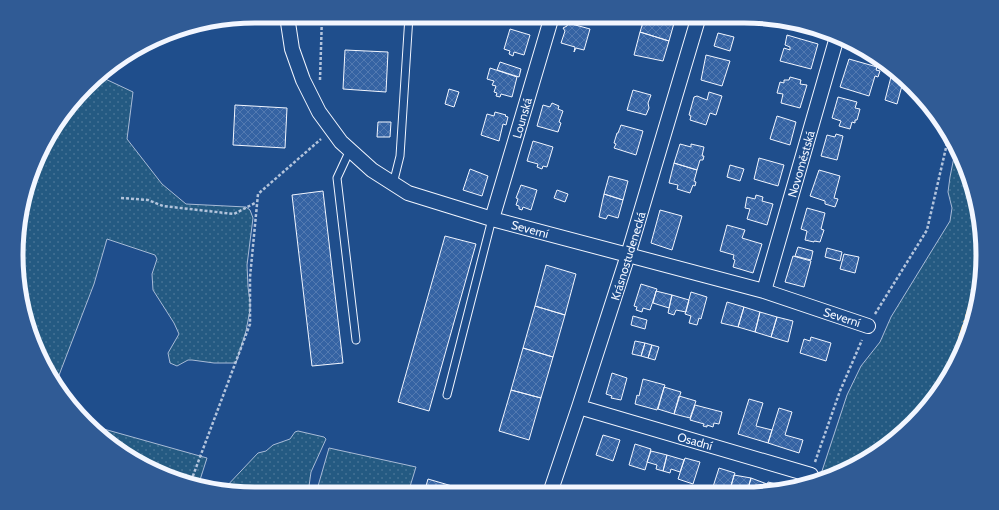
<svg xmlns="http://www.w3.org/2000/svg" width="999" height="510" font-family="Cabin,sans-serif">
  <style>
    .grass { fill: url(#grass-dots); stroke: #a8bbd7 }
    .building { fill: url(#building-cross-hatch); stroke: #f2f6ff }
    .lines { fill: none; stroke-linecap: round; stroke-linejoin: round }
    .lane-casing { stroke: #f2f6ff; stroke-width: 9 }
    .street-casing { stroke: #f2f6ff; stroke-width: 16 }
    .path { stroke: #b3c4dc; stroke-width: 2.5; stroke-dasharray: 3 2; stroke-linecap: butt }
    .lane { stroke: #1f4e8c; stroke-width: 7 }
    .street { stroke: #1f4e8c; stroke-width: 14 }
    .power { stroke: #ffb74d; stroke-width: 1; stroke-dasharray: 14 3 2 3; stroke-linecap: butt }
    .labels { text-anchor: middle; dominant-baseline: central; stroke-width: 3; stroke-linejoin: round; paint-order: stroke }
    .street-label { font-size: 12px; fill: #f2f6ff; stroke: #1f4e8c }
    .rim { fill: none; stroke: #f2f6ff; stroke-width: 5 }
  </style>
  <defs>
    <pattern id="grass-dots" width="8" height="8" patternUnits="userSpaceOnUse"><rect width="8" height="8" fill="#245a82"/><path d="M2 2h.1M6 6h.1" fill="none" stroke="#447295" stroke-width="1.8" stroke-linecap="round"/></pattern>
    <pattern id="building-cross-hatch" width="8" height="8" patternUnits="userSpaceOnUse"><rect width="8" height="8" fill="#3563a3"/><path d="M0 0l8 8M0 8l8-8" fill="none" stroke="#537ab1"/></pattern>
  </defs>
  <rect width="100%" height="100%" fill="#1f4e8c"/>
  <path class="grass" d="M99,76L133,92L127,139L162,184L186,204L246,207L250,210L253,218L247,265L248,287L250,302V310L246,331L236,363H214L192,360H188L177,366L170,363L168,353L179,334L174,323L153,290L152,274L157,259L155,255L107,239L94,284L56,383L41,360L18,286L21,208L56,122Z
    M955,152L970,178L982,270L958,360L924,412L889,445L835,476L819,480L847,395L861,366L880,342L891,317L950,221L952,208L948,192L950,177Z
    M86,424L207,458L199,483L150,469Z
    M298,431L324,437L326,439L311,472L308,493H240L224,489L258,453L266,451L273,445L290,439L295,432Z
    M329,448L416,467L408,493H316Z"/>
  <path class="building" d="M645,16H676L669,41L640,32Z
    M568,23L590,29L584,50L576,48L574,52L575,47L561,43L565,31L563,28L567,26Z
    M510,29L530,35L524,55L514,52L513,56L509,54L510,51L504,49Z
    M640,32L669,41L663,61L634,55Z
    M718,33L734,37L730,51L714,46Z
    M787,35L818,44L811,69L780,61L784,48L790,50V47L785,45Z
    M345,50L388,52L386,92L343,89Z
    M706,55L730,61L722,86L701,80Z
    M849,59L877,67L876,70L880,71L878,77L875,76L869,96L840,87Z
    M500,62L521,69L519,77L497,70Z
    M490,68L517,77L512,97L501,94L500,97L496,96L497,93L494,92L496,86L492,85L494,81L487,79Z
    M892,73L903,82L897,104L885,100Z
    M790,77L801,80L800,84L807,85L800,108L781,103L783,94L777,93L780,82L784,83V80H789Z
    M449,89L459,92L454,107L445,104Z
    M633,90L651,95L648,103L649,108L646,115L627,110Z
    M709,92L722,96L716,115L710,113L706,125L690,120L691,116L689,115L694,97L697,96L707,100Z
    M838,97L857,102L855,108L860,109L857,120H855V123L852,122L850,129L839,126L841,121L832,118Z
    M552,103L559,106L558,109L563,111L559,122L561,123L558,132L537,126L543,105L550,107Z
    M235,105L287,108L285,148L233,145Z
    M495,112L506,115L505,116L508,117L506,125L503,124L499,141L481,135L487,114L494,116Z
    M777,116L796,122L790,145L770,139Z
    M378,122H391L390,137H377Z
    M621,125L643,131L636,155L614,148L616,144L614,143L617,133H618Z
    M836,134L843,136L837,160L821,156L827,135L835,137Z
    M533,141L553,147L547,167L543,166L542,169L537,167L538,164L527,161Z
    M680,144L691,147V144L704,147L702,156H704L703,160H700L697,170L674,163Z
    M759,158L784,165L778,186L754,179Z
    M674,163L697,170L694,181L696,182L695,186L693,185L690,193L677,189L678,185L669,183Z
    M730,165L744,169L740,181L727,177Z
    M470,169L488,176L482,196L463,190Z
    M819,170L840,176L834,198L838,199L835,207L825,204V201L810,196Z
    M609,176L628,181L623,200L604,194Z
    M521,185L537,190L531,210L523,207L522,210L519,209V206L516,205L518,199L516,198Z
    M557,190L568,194L565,202L554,198Z
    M323,191L343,363L312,366L292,195Z
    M604,194L623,200L618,218L608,215L606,219L599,217Z
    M756,195L763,197L762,201L773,204L767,225L747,219L750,209L745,208L747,197L755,199Z
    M807,208L825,213L821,229L824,230L820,242L814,241V242L805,240L807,231L801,229Z
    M660,210L682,216L672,250L651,243Z
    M727,225L745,230L742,238L762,244L753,273L733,267L735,260L733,259L734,255L720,251Z
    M445,236L476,244L429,411L398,402Z
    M798,247L813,251L811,260L795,256Z
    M827,248L842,252L840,261L825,257Z
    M844,254L859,257L855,273L840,269Z
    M793,256L811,261L804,287L785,282Z
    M546,265L576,274L565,315L535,306Z
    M641,284L657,289L650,310L643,308L642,312L636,310L637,307L634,306Z
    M656,291L672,295L669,308L653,303Z
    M691,292L707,297L701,319L699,318L697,325L689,323L691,316L685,314Z
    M672,295L689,300L686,312L676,310L674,315L668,313Z
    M727,302L744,307L738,327L721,323Z
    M535,306L565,315L553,357L523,348Z
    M744,307L760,312L755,332L738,327Z
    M760,312L777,317L771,337L755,332Z
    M633,316L647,320L645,329L631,325Z
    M777,317L793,321L788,342L771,337Z
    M811,337L831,343L826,361L800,353L804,339L810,341Z
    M635,341L645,343L641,356L632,354Z
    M645,343L652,345L648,358L641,356Z
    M652,345L659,347L655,360L648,358Z
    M523,348L553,357L541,398L511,390Z
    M612,373L627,378L621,400L611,398L612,396L606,394Z
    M643,379L665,385L657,410L635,404L637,395L639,396Z
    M664,387L681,392L674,414L658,409Z
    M511,390L541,398L529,440L499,431Z
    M679,396L696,401L690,418L674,414Z
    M749,399L763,403L756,426L772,430L768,443L738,434Z
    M695,405L722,412L719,424L714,423L713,427L707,425V427L703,426L704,424L690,420Z
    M779,408L792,412L785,435L803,440L799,453L768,443Z
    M603,435L620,440L613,461L596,455Z
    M635,444L651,449L645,470L629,465Z
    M651,451L667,455L663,471L656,469L657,465L647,462Z
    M667,455L684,460L680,472L671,469L670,473L663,471Z
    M685,458L700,462L693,484L678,479Z
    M719,468L735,473L729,492H722L712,490Z
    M734,475L751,478L747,492H740V489L731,486Z
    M751,478L767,484L765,492H747Z
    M428,479L476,493H424Z
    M768,482L784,486L783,490L775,492H765Z"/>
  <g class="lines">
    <defs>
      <path id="lane" d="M350,150L337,178L356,340
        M393,184L400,156L409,16
        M447,395L492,219"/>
      <path id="street" d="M287,16L292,49L303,80L319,112L341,142L372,170L408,193L492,219L764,291L868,326
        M492,219L552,16
        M764,291L837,37
        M579,407L811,475
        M550,493L579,407L628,255L699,16"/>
    </defs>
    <use href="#lane" class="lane-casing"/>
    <use href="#street" class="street-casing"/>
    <path class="path" d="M320,80L322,16
      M121,198L148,200L163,206L234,214L255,203
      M875,314L927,230L948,139
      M815,462L840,391L862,340
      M191,481L250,324V277L258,194L321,139"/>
    <use href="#lane" class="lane"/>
    <use href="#street" class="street"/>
    <path class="power" d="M945,380L982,265"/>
  </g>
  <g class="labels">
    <g class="street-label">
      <text transform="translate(522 118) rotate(-74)">Lounská</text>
      <text transform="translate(801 164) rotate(-74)">Novoměstská</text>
      <text transform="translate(530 229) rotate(15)">Severní</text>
      <text transform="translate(628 256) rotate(-73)">Krásnostudenecká</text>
      <text transform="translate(842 317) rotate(18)">Severní</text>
      <text transform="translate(695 441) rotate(16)">Osadní</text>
    </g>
  </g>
  <path d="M0 0H999V510H0ZM255 23H744A232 232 0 0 1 976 255V255A232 232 0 0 1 744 487H255A232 232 0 0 1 23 255V255A232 232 0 0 1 255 23Z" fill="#305b95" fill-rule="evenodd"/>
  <path class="rim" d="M255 23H744A232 232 0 0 1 976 255V255A232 232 0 0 1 744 487H255A232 232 0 0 1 23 255V255A232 232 0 0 1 255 23Z"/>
</svg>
